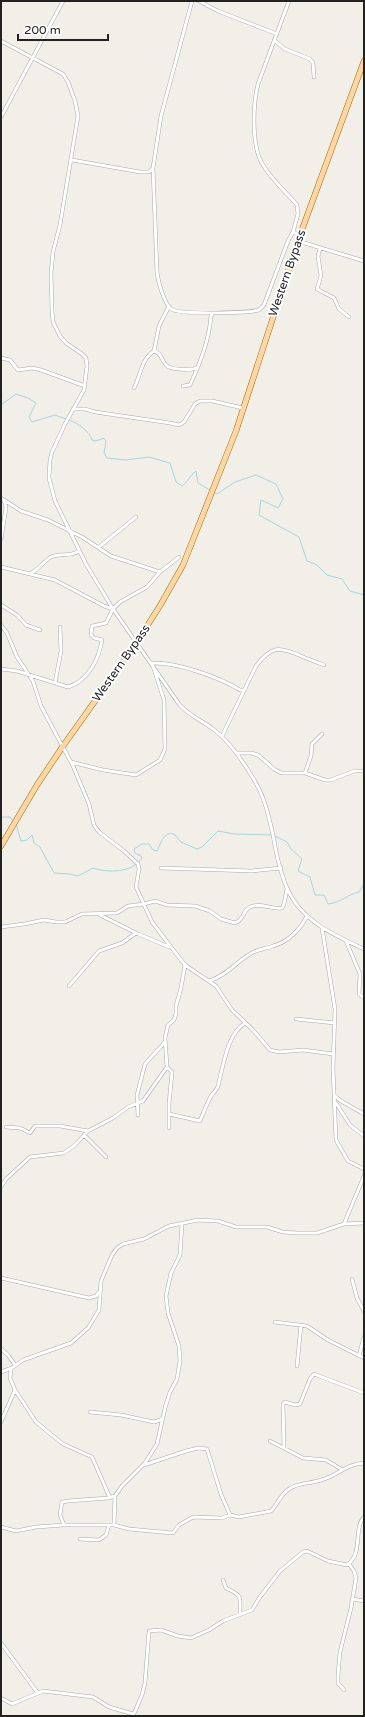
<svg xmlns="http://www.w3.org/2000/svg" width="365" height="1717" font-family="'Varela Round',sans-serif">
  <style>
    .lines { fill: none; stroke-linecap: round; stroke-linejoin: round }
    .stream { stroke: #aad3df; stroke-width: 1 }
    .street-casing { stroke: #a9a9a9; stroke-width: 4 }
    .primary-casing { stroke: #a06b00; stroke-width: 6 }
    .street { stroke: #fff; stroke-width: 3 }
    .primary { stroke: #fcd6a4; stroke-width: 5 }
    .labels { text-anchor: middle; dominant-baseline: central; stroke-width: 4; stroke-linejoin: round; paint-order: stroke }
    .street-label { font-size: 12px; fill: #222; stroke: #fff }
  </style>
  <rect width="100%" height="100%" fill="#f2efe9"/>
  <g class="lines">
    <path class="stream" d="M1,405L16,394L28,398L36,403L29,417L32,422L55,415L66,419
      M69,420C77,423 90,431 92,440L96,441L104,438L106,441L104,453L107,458L126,460L149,457L170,463L176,482L182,486C188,482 190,475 196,471L198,483L210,490
      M215,493L217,494L235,482L256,475L276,484L283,499L278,508L261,500L259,515L299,537L307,561L317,565L327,575L342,579L350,591L364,595
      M1,817H10L14,822
      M16,824L21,841L27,840L32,835L34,843L40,847L54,873L70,874L78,876L93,868C108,873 132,873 142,858L141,856L135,853L134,849L142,844H149L153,850L157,851C161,843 164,831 174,834L181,842L197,849L202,847L218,831L234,834L273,835L287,842L291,849L302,859L298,871L310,877L315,895H324L328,904C343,902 346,895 359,892L364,884"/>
    <defs>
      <path id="street" d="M192,1L161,116L153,168L157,272C158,281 164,303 171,309C179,315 248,313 259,310L264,305L288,241L293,232
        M199,1L218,11L277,34
        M289,1L258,84C253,104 251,147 263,165C271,179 286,192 297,205L298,214L293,232L300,235
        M1,41L63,74L68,82L75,101L78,116L60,225L53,252L51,274L52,311L53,322L60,336L66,343L82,354L86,358L87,366L84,390L65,424L52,452L50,460L49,478L55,501L86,564L113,609L179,704C188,715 201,720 213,729C230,742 242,760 253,778C265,797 268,814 273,835C276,853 280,872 287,888C301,921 334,935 364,949
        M275,41L285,49L310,59L313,63L314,77
        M1,117L63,1
        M72,160L140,172H149L153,168
        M298,241L364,261
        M320,248L318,256L321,276L317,289L334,298L339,309L349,317
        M154,351L159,326L169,306
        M1,358L10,360L18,370L32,368L41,370L85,386
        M183,386L190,385C200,363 209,341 211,316L213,313
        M134,388C141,375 141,359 154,351C162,353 161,360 166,365C170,370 193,371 198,367
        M73,409H85L95,412L170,423L179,425L184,422L195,404L200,401H212L243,408
        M1,498L21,511L48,520L82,537L111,556L160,572L147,587L120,602L113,609L106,623L92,626L91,635L94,638L102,640C99,659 88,681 68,687L17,671L1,669
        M1,539L6,508L4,500
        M99,547L136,517
        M1,567L55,580L104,606L113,609
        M160,572L179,557
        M31,573C39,569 44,561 51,557C60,553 71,557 79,551
        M1,605L17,615L26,625L40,630
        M1,625L7,633L17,657L33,681L41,706L73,766L89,804L94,825L99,832L124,851L138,864L139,869L136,887L152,922L171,947L185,965L216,986L232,1010L253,1030L270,1050L279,1052L303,1050L333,1054
        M55,683L61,651L60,627
        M222,736L256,666C271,646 279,646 301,656C308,659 316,662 324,665
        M236,753H251L258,755L274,769L281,773H305L325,780H331L354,771H364
        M71,762L103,770L136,775L160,760L165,749L164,700L152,663C176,662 219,677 240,690H243
        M305,773L311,756L312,744L322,734
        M161,868L252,871L281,868
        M100,915L136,933L169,947
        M1,927L24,924L44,920L56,922H65L82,914L117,913L128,906L144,904L155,901L167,905L195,906L210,911L221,919L235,923C244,920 243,910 250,907C260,902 272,910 282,908L284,904L287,889
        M322,928L335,1009L333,1068L336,1140L348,1161L364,1169
        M346,941L360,974L359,994L364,998
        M209,981C226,976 236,962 250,954C257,949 265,949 273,946C288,942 300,930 307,916
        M69,986L99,951L122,943L136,933
        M296,1019L335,1023
        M167,1067L172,1072L169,1104V1128
        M334,1095L341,1101L364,1114
        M336,1103L350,1125L364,1136
        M169,1114L200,1121C203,1113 207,1104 211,1096C213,1093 217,1090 218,1086C223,1067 227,1034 245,1023
        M138,1115L137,1095L145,1064L165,1042
        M6,1127L20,1128L30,1133L35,1126H60L88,1131
        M84,1135L106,1157
        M1,1187L6,1179L30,1157L64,1153L75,1145L88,1131L113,1118L128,1107L143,1101L167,1067L165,1038L168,1025L174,1020L176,1014V1006L181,988L185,965
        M344,1224L364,1223
        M1,1278L89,1298L96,1296L99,1292
        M352,1279L357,1298L364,1311
        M275,1322L307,1326L328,1340L364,1358
        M1,1349L8,1355L15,1365
        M359,1356L364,1337
        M297,1366L301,1325
        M11,1369L10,1378L15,1390L36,1422L63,1444L92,1457L110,1498
        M1,1372L12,1368L23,1360L71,1343L88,1328L99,1310L101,1281L112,1255L117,1248L123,1244L144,1239L169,1226L198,1220L218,1221L236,1227H267L283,1232L297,1233H317L344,1224L364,1176
        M90,1412L121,1415L154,1422L163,1419
        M1,1422L15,1390
        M270,1441L303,1458L326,1460L341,1469
        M284,1448L283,1404L285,1402L295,1405L300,1404L310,1379L314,1374L364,1393
        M144,1465L186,1451L198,1448L207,1449L221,1494L230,1515
        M64,1525L60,1515L62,1502L68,1501L108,1498L115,1496L122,1486L145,1463L157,1444L165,1408L170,1392L177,1379L180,1361L179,1346L168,1313L166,1296L171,1273L180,1255L182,1224
        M114,1525L115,1496
        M1,1527L16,1531L36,1527L64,1525H114L129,1529L173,1533L179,1525L193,1517L222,1518L230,1515L239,1517L271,1511C278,1504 280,1495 289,1489C299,1482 310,1484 321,1480C337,1476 346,1464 364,1463
        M80,1539L99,1540L106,1535L109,1525
        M223,1580L226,1588C243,1596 240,1596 240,1614
        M352,1599L364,1601
        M1,1643L37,1692
        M344,1690L338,1683V1675L340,1652L351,1608L356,1578L354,1571L349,1564
        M3,1699L12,1704L43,1691L93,1697L109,1707L133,1714
        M133,1716L142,1695L145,1683L149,1631L161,1630L178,1636L191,1638L209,1630L223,1621L252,1610L260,1597L280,1571L303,1552L307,1551L328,1561L347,1565C364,1553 353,1528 364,1517"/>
      <path id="primary" d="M1,846L37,785L63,746L137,642L161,604L183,565L236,431L300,235L364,61"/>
    </defs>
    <use href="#street" class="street-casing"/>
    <use href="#primary" class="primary-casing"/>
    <use href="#street" class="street"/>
    <use href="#primary" class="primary"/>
  </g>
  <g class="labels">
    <g class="street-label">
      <text transform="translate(287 273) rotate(-71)">Western Bypass</text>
      <text transform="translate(121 663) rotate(-55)">Western Bypass</text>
    </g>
  </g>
  <rect width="365" height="1717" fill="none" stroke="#222222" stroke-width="4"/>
  <path d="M18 34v6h90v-6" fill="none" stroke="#222222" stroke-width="2"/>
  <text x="24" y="34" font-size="12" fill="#222222" stroke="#ffffff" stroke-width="3" paint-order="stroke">200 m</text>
</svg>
